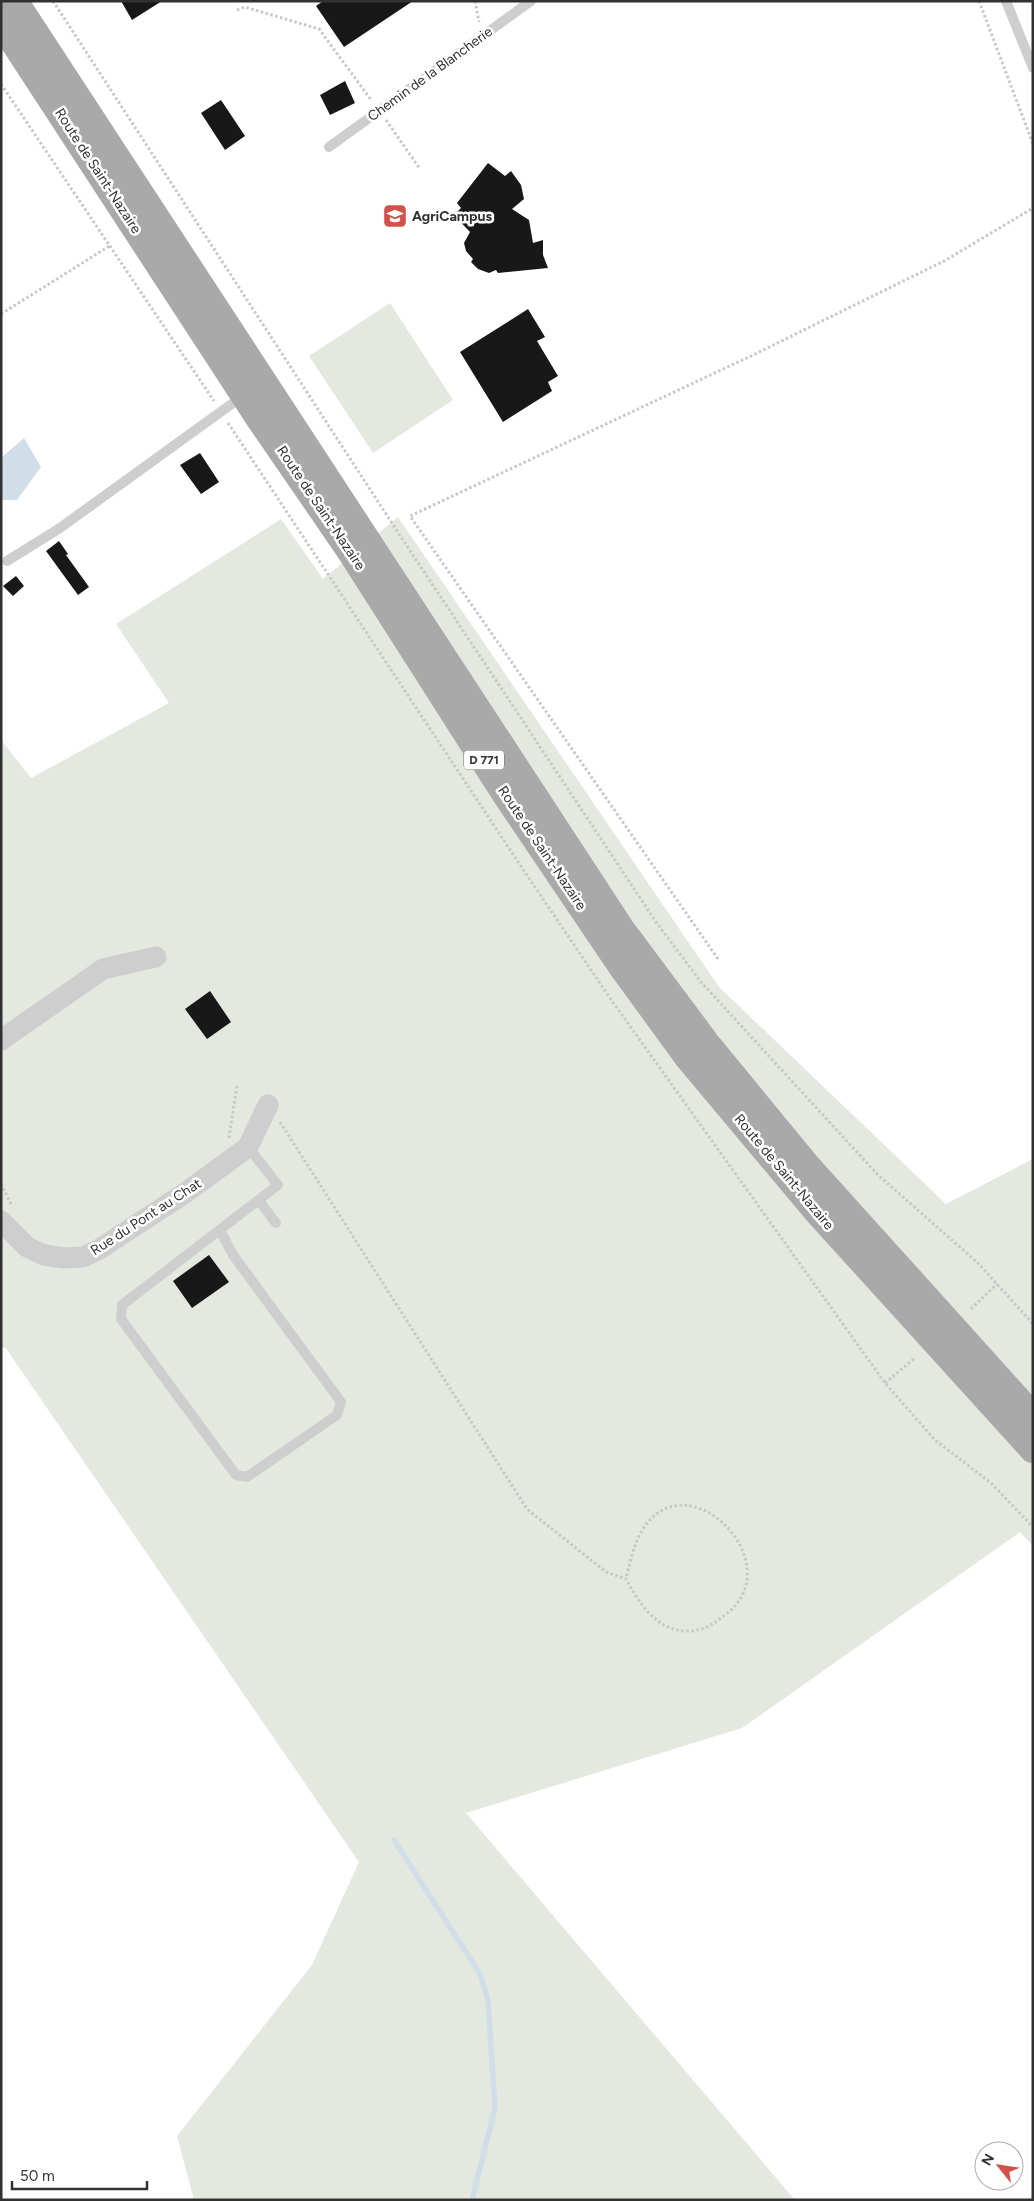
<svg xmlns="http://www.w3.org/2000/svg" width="1034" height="2201" font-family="Figtree,sans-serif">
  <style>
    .green { fill: #e3e9df }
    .water { fill: #d1dde9 }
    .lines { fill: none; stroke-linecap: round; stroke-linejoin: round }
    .stream { stroke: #d1dde9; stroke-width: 5.5 }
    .building { fill: #181818 }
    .path { stroke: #c8c8c8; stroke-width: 3; stroke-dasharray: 2.5 2.5; stroke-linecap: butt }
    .service { stroke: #cecece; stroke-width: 10 }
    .minor { stroke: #cecece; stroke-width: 21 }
    .primary { stroke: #a9a9a9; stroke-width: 28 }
    .labels { text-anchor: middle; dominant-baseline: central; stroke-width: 5; stroke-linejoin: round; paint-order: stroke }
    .shield { fill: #fff; stroke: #6f6f6f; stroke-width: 1 }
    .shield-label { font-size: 12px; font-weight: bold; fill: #313131 }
    .street-label { font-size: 14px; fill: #313131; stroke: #fff }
    .poi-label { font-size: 14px; font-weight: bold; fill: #313131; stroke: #fff; text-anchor: start }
  </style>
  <rect width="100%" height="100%" fill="#fff"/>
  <path class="green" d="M390,303L453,400L373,453L309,356Z
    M398,517L719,987L946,1204L1033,1159V1546L1020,1532L742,1728L466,1813L795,2200H194L177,2136L312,1965L359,1862L5,1347L1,1349V740L31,778L169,703L116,624L281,519L323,579Z"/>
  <path class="water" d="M24,438L41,467L17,500H1V458Z"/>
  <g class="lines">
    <path class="stream" d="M394,1840L480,1974L488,2000L495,2108L472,2200"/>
  </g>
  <path class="building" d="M121,1H162L132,20Z
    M323,1H413L344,47L316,6Z
    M345,81L355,103L330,115L320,95Z
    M221,100L245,136L225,150L201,113Z
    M488,163L505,176L511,171L521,185L524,199L512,209L529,220L533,243L543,240V255L548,268L498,273L496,270L489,273L478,269L471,262L473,259L466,251L464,243L470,232L454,215L461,208L457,203Z
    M528,309L545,337L537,341L558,376L548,382L552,391L503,422L460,352Z
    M200,453L219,482L201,494L180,465Z
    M59,541L68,554L66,555L89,587L78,595L46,551Z
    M16,576L24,586L13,596L3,586Z
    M210,991L231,1022L207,1039L185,1009Z
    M209,1255L229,1282L192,1308L173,1281Z"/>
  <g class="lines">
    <path class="path" d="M53,1L399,534L656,922L701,982L877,1174L979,1264L1033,1324
      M475,1L479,22
      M979,1L1033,144
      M237,10L245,7L319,29L372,101
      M1,84L214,401
      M386,120L420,169
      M1,314L111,245
      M228,423L524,871L612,1001L885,1383L935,1440L991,1483L1033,1527
      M718,959L410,516L751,356L946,260L1033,208
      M280,1122L527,1509L606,1572L626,1579C640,1604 657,1632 689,1631C704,1631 715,1623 726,1614C792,1564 688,1458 643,1529C634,1543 630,1562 626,1579
      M229,1138L237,1085
      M1,1184L11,1204
      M971,1309L997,1284
      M885,1383L915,1358"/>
    <path class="service" d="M1006,1L1033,68
      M329,147L531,1
      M7,561L60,528L244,395
      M259,1201L276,1223
      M220,1230L233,1255L341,1402L337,1415L247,1477L236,1475L121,1319L122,1305L278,1185L248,1147"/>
    <path class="minor" d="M1,1040L103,969L156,957
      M1,1221L27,1247L44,1255L64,1258L83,1257L98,1250L185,1193L248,1147L268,1105"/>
    <path class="primary" d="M14,1L620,928L708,1046L805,1164L1033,1417
      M1,22L260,419L350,550L505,793L621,965L688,1057L818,1212L1033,1449"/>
  </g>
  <defs>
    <symbol id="school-square" viewBox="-11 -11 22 22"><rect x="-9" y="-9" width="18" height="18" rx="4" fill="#d1524b" stroke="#fff"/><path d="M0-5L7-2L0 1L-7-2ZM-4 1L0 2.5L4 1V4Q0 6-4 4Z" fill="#fff"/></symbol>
  </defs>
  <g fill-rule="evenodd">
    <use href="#school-square" x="381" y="202" width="28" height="28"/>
  </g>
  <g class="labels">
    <rect class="shield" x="464" y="750.5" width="40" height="19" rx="4"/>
    <g class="shield-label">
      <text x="484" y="760">D 771</text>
    </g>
    <g class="street-label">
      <text transform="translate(430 74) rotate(-36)">Chemin de la Blancherie</text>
      <text transform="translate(98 171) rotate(57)">Route de Saint-Nazaire</text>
      <text transform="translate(321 508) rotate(56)">Route de Saint-Nazaire</text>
      <text transform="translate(542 848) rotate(56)">Route de Saint-Nazaire</text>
      <text transform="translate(784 1172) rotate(50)">Route de Saint-Nazaire</text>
      <text transform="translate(146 1217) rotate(-33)">Rue du Pont au Chat</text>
    </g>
    <g class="poi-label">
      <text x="412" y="216">AgriCampus</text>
    </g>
  </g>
  <rect width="1034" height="2201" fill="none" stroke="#313131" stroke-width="5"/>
  <g transform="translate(999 2166) rotate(300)"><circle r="24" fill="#ffffff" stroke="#adadad"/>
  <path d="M0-4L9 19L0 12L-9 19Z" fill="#d1524b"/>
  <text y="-8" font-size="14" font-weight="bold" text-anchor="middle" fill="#313131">N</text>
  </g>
  <path d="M12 2181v8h135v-8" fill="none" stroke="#313131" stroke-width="2.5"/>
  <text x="20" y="2181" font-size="15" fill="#313131" stroke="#ffffff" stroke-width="4" paint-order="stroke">50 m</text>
</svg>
